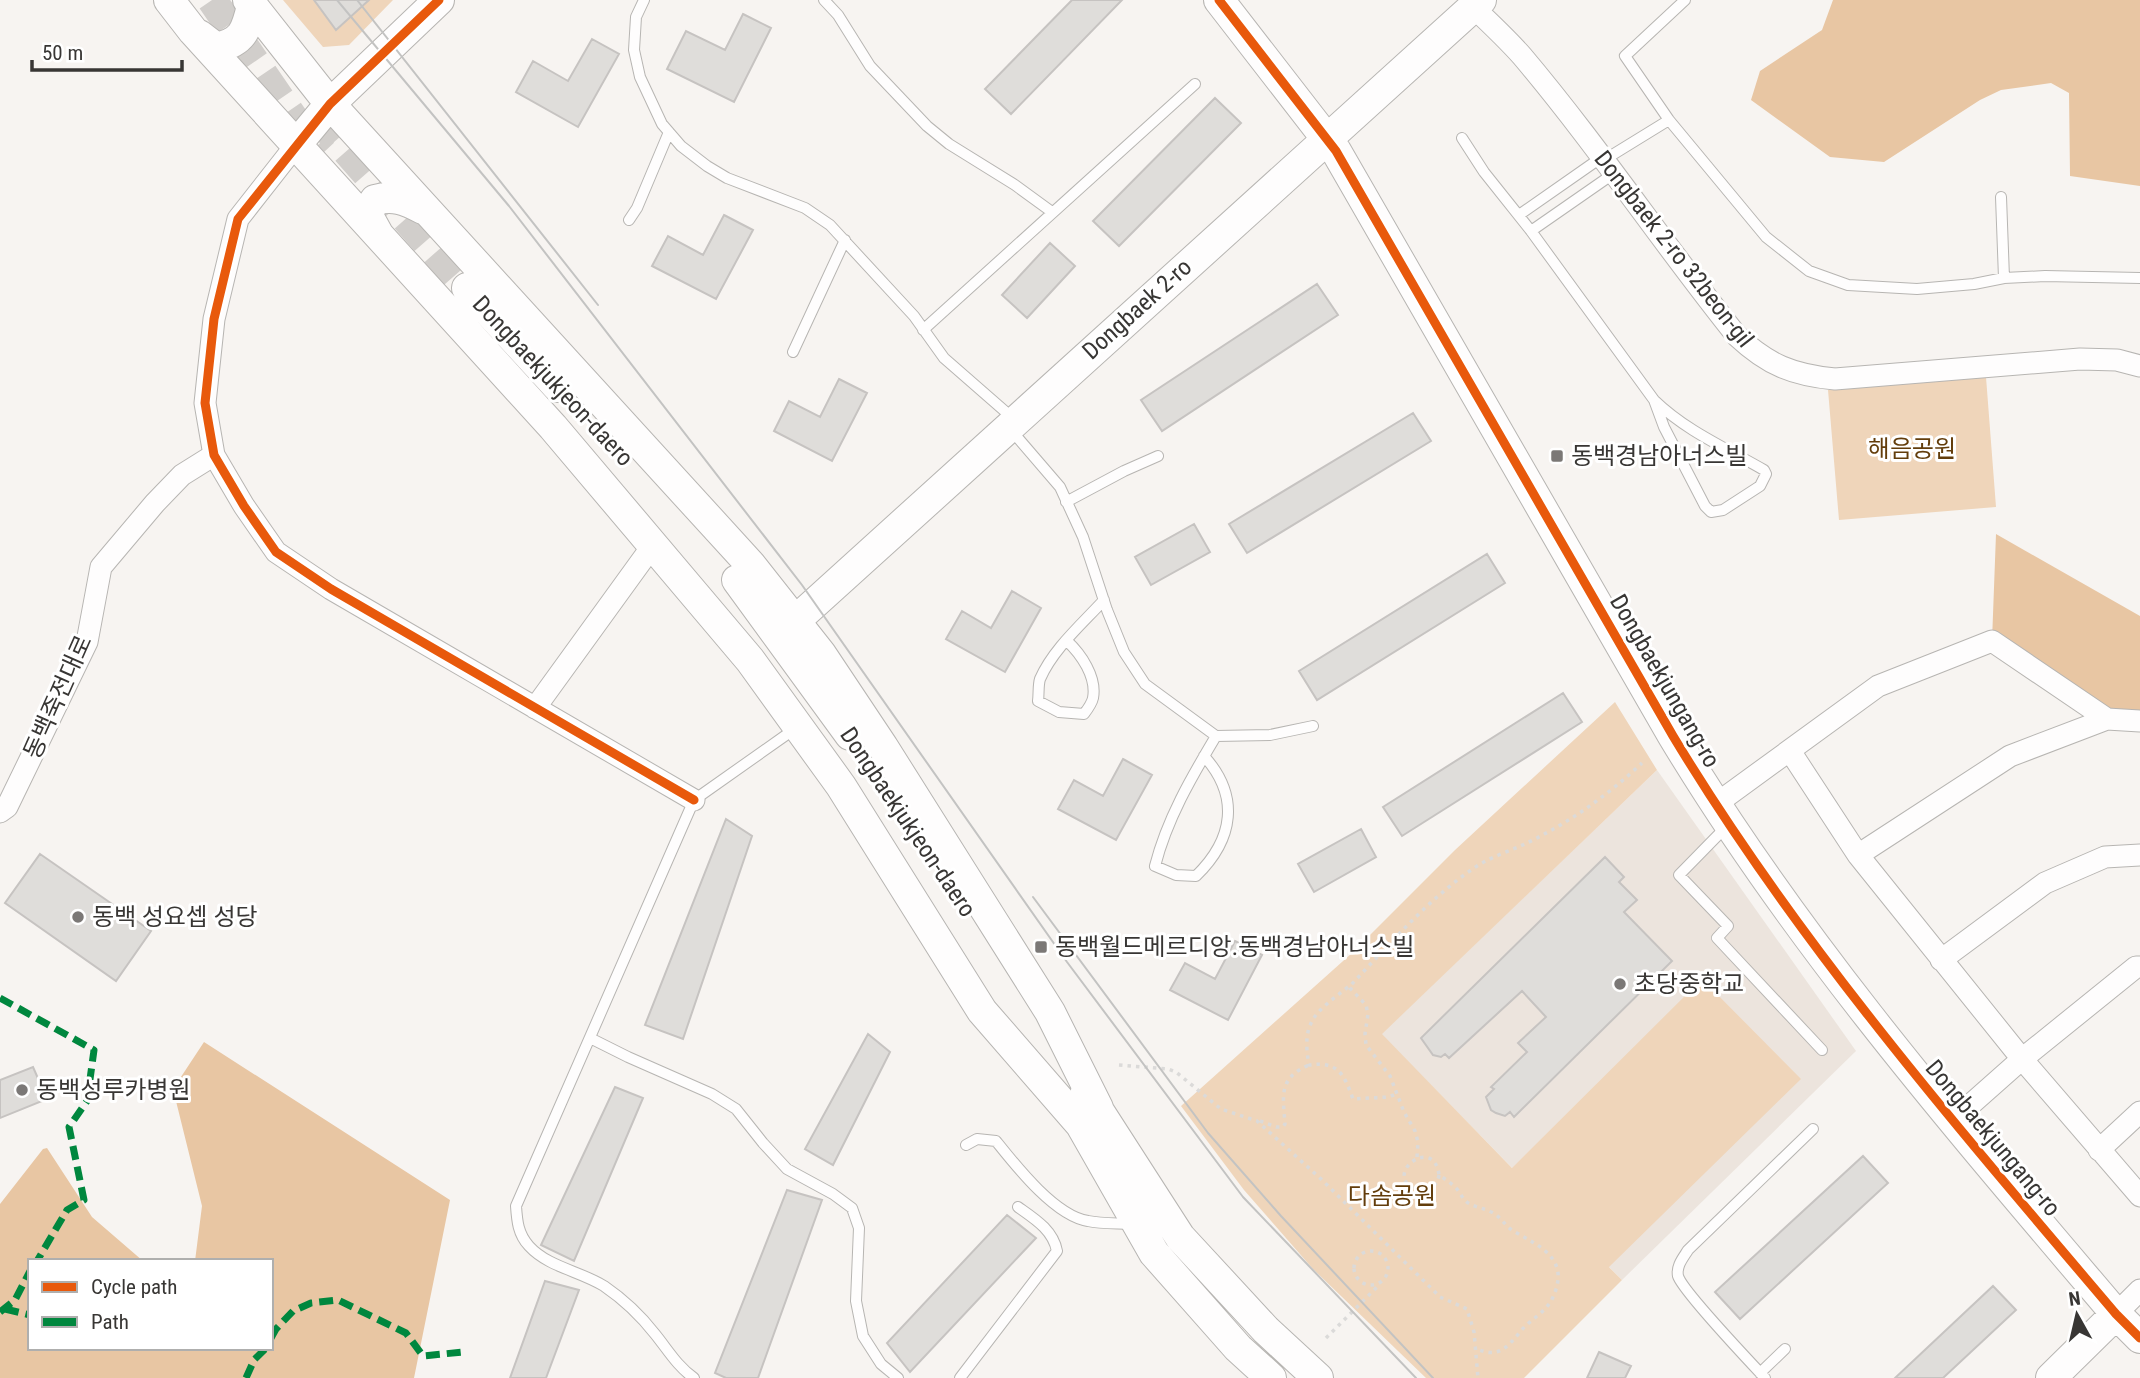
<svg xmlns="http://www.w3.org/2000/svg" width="2140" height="1378" font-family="'Roboto Condensed','Noto Sans KR',sans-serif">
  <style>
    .built { fill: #ece4dd }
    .green { fill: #efd5ba }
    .forest { fill: #e8c6a3 }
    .building { fill: #dfddda; stroke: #c6c3c1; stroke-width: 2 }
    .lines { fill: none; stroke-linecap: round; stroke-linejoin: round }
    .secondary-tunnel { stroke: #d1cecb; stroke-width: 30; stroke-dasharray: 30 15; stroke-linecap: butt }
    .lane-casing { stroke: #b7b5b2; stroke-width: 12 }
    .street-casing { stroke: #b7b5b2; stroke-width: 23 }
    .secondary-casing { stroke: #b7b5b2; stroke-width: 32 }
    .path { stroke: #dbdad9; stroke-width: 3.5; stroke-dasharray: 3.5 5; stroke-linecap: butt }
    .lane { stroke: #fefdfd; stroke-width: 10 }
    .street { stroke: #fefdfd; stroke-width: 21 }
    .secondary { stroke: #fefdfd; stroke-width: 30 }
    .tram { stroke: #c3c3c2; stroke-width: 2 }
    .quiet { stroke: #00873e; stroke-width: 7; stroke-dasharray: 14 7; stroke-linecap: butt }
    .cycleway-casing { stroke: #fff; stroke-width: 13 }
    .cycleway { stroke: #e8590c; stroke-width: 9 }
    .poi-dot { fill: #7b7876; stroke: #fff; stroke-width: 2.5 }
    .labels { text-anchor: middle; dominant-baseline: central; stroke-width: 6; stroke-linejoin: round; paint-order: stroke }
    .street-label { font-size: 24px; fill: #383634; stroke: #fff }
    .park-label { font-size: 24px; fill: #633d0b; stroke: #fff }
    .poi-label { font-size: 24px; fill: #383634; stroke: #fff; text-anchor: start }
  </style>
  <rect width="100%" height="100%" fill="#f7f4f1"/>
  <path class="built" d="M1657,770L1856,1051L1622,1280L1381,1034Z"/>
  <path class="green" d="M283,0H393L349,45L323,47Z
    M1986,377L1996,507L1839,520L1828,390Z
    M1615,702L1657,770L1382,1034L1512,1168L1702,979L1801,1079L1609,1267L1622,1280L1524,1378H1426L1313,1269L1244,1190L1181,1106L1352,953L1455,850Z"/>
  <path class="forest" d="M1833,0H2140V186L2070,176L2069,93L2051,83L2001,90L1980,100L1884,162L1830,157L1751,100L1760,71L1822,30Z
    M1996,534L2140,616V721L2107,719L1992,641Z
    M204,1042L450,1200L414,1378H0V1204L43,1149L47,1148L92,1217L143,1261H30V1348H271V1261H195L202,1206L173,1089Z"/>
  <path class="building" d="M314,0H369L336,30Z
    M1072,0H1122L1011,114L985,89Z
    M743,14L771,28L734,102L667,69L686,31L725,50Z
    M592,39L619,54L578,127L516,92L533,61L568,81Z
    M1215,98L1241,123L1119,246L1093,221Z
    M724,215L753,230L716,299L652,266L668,236L703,255Z
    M1050,243L1075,266L1027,318L1002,295Z
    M1317,284L1338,315L1162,431L1141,400Z
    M839,379L867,393L832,461L774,431L789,401L820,417Z
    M1413,413L1431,441L1247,553L1229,524Z
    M1194,524L1210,552L1151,585L1135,557Z
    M1487,554L1505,583L1317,700L1299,671Z
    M1012,591L1041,608L1005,672L946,639L962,611L991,628Z
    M1563,693L1582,722L1402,836L1383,807Z
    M1123,759L1152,775L1116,840L1058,809L1074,780L1103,796Z
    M726,819L752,836L683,1039L645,1025Z
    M1361,829L1376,857L1314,892L1298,864Z
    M40,854L151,931L116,981L5,903Z
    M1605,857L1624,877L1619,882L1637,900L1624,912L1672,961L1514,1117L1510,1112L1505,1116L1496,1113L1491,1110L1486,1097L1494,1089L1491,1087L1527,1052L1518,1043L1546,1017L1522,991L1449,1058L1445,1054L1441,1057L1433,1055L1421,1038Z
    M1235,941L1262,955L1228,1020L1170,990L1185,963L1215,979Z
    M868,1034L890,1052L833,1165L805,1149Z
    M33,1067L47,1099L0,1118V1080Z
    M615,1087L643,1098L574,1261L541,1245Z
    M1863,1156L1888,1183L1740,1319L1715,1292Z
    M787,1190L822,1200L758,1378H726L715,1373Z
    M1007,1215L1036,1238L910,1372L887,1343Z
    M545,1281L579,1290L546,1378H510Z
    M1993,1286L2016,1310L1943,1378H1895Z
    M1599,1352L1631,1366L1625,1378H1587Z"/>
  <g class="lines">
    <path class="secondary-tunnel" d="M212,0L300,128L323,153
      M317,117L467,288"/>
    <defs>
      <path id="lane" d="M644,0L636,17L634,50L640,77L662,124L681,146L707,166L727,178L805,208L830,225L914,316L944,358L1015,420
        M824,0L838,15L870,66L927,126L949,144L1015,185L1052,212
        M1685,0L1625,56L1669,120L1766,237L1809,271L1848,285L1917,289L1974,284L2004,278L2045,276L2140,278
        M1462,138L1484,172L1531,231L1654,400C1686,431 1726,448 1764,470L1766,474L1760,486L1723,510L1711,512L1705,506L1664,427L1654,400
        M1604,160L1669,120
        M2001,197L2004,278
        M1519,215L1602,157
        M629,220L637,208L669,132
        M1531,231L1613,174
        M923,330L1195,84
        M793,352L845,240
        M1011,430L1060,487L1083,537L1107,610L1124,652L1145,684L1216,736L1270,735L1313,726
        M1066,502L1124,471L1158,456
        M1067,641C1081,654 1097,677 1093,698C1092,703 1087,710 1084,714L1059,712L1038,701C1039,694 1038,685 1040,679C1053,649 1082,624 1104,600
        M1204,756C1240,796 1234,839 1196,876L1176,875L1155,866C1167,819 1191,778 1216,736
        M1726,827L1679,875L1728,926L1717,938L1822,1050
        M590,1038L628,1057L712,1094L736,1109L763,1143L787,1169L833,1194L852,1208L859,1228L856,1301L863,1336L881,1364L898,1378
        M966,1145L977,1139L996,1141C1016,1166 1055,1216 1088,1221C1102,1224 1118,1223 1132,1224
        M1760,1373L1785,1349
        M694,1378C677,1366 668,1350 655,1334C641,1316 623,1299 604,1286C580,1271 548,1267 529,1246C518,1234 517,1221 516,1206L694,800L796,728
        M960,1378L1057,1251C1053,1230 1035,1219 1018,1207
        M1765,1378C1750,1362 1682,1290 1678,1276C1676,1266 1683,1258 1688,1250L1813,1129"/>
      <path id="street" d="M1473,7C1490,23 1507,39 1522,56C1598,146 1663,244 1737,336C1768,365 1793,375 1835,379L2080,359L2117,360L2140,366
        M296,145L238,219L214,319L205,403L214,455L244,506L276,552L331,589L694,800
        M535,708L653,545
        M1790,751L1858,855L2022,1059L2140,1196
        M1716,804L1878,686L1992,641L2107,719L2140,721
        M0,812L7,807L87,642L101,567L155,503L182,475L214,455
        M1858,855L2010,756L2107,719
        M1941,960L2045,883L2105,857L2140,855
        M1952,1121L2022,1059L2136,967H2140
        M2099,1150L2140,1112
        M2116,1314L2140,1290"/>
      <path id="secondary" d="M169,0L193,31L553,427L750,660L841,786L982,1011L1088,1133
        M248,0L330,104L750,564L821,654L883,747L1050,1012L1098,1108
        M1219,0L1336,151L1673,736C1799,945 1959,1129 2116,1314L2140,1338
        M199,35L216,48C243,42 246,31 252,6
        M296,145L330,104L439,0
        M378,234L367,214L375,200C394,195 405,200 423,209
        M467,288L558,387
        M737,580L850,735
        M795,621L1481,0
        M1086,1091L1180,1237L1266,1330L1318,1378
        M1077,1118L1154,1253L1238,1348L1271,1378
        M2051,1378L2116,1314"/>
    </defs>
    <use href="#lane" class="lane-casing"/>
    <use href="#street" class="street-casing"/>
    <use href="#secondary" class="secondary-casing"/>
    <path class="path" d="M1348,987C1315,1013 1301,1021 1309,1065C1339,1061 1344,1075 1353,1099L1389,1097L1398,1093
      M1119,1065L1168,1069L1176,1072L1221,1109L1257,1121L1321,1179L1440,1297L1467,1309L1474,1332L1478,1378
      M1260,1121L1276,1127H1283L1285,1124C1283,1096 1278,1078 1309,1065
      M1417,1157L1418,1142L1415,1131L1404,1112L1390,1076L1366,1045L1365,1034L1368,1014L1366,1005L1349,987C1388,946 1427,900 1474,868C1490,857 1510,851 1527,843C1570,822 1607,796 1642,763
      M1439,1175C1437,1186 1430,1191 1419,1191C1378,1177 1434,1133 1439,1175C1445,1179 1451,1183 1456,1188C1461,1193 1463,1201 1470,1204C1478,1208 1487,1209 1495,1214C1503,1220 1507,1228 1515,1232C1542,1247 1570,1260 1553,1297C1546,1313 1530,1319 1520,1332C1506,1349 1497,1359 1475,1348
      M1354 1268a17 17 0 1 1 34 0a17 17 0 1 1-34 0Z
      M1326,1338L1379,1285"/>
    <use href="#lane" class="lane"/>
    <use href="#street" class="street"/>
    <use href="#secondary" class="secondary"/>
    <path class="tram" d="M337,0L509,206L802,585L1067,962L1243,1197L1416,1378
      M357,0L598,305
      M1033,897L1208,1133L1281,1216L1433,1378"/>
    <path class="quiet" d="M0,998L94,1050L87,1101L69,1127L84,1200L67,1210L37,1261
      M5,1309L30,1315
      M0,1312L15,1300L30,1271
      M271,1338L276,1329L293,1311L311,1303L338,1300L406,1333L423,1356L463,1352
      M246,1378L254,1360L266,1348"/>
    <defs>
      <path id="cycleway" d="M439,0L330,104L238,219L214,319L205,403L214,455L244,506L276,552L331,589L694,800
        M1219,0L1336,151L1673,736C1799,945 1959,1129 2116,1314L2140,1338"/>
    </defs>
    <use href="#cycleway" class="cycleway-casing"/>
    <use href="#cycleway" class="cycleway"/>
  </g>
  <g class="poi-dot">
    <rect x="1550" y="449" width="14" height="14" rx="3.5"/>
    <circle cx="78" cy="917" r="7"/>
    <rect x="1034" y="940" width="14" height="14" rx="3.5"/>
    <circle cx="1620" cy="984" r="7"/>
    <circle cx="22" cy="1090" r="7"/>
  </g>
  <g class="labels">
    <g class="street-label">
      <text transform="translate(1674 249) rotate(52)">Dongbaek 2-ro 32beon-gil</text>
      <text transform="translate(1137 309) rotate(-42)">Dongbaek 2-ro</text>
      <text transform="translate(553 381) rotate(47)">Dongbaekjukjeon-daero</text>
      <text transform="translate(1665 681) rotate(60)">Dongbaekjungang-ro</text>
      <text transform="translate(58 697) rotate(-66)">동백죽전대로</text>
      <text transform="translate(908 822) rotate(56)">Dongbaekjukjeon-daero</text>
      <text transform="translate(1993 1138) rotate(50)">Dongbaekjungang-ro</text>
    </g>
    <g class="park-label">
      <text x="1912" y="449">해음공원</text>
      <text x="1392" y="1196">다솜공원</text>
    </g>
    <g class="poi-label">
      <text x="1571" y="456">동백경남아너스빌</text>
      <text x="92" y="917">동백 성요셉 성당</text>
      <text x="1055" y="947">동백월드메르디앙.동백경남아너스빌</text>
      <text x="1634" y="984">초당중학교</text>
      <text x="36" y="1090">동백성루카병원</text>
    </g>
  </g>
  <rect x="28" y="1259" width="245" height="91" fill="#ffffff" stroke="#afafae" stroke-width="2"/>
  <rect x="42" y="1282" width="35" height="10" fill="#e8590c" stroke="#afafae" stroke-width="2"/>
  <text x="91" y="1294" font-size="21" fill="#383634">Cycle path</text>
  <rect x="42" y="1317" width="35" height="10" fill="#00873e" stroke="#afafae" stroke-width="2"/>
  <text x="91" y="1329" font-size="21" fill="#383634">Path</text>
  <g transform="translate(2077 1315) rotate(352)" stroke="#ffffff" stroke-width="5" paint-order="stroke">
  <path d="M0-5L12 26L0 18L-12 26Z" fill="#383634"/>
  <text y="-10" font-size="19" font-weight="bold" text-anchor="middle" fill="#383634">N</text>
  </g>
  <path d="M32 60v10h150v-10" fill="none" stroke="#383634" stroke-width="3.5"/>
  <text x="42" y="60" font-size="21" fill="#383634" stroke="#ffffff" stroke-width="5" paint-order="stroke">50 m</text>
</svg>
